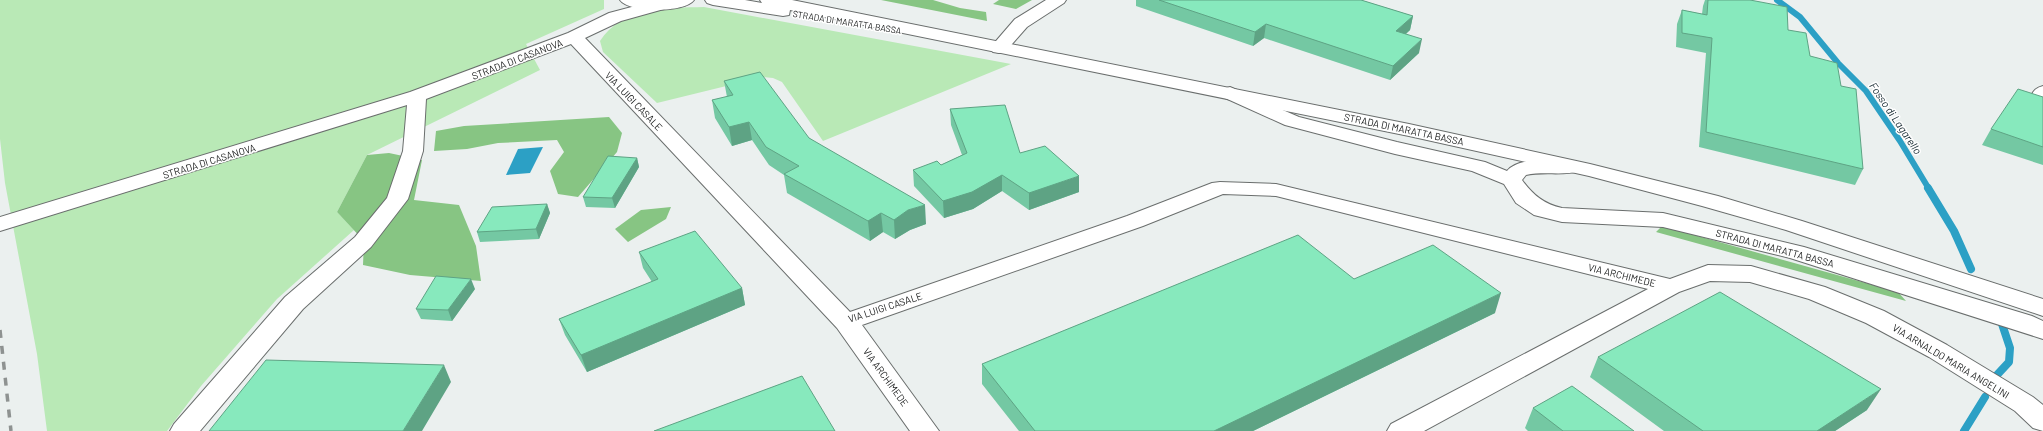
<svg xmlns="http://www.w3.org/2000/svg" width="2043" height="431" font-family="Barlow,sans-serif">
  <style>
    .green { fill: #b9e9b6 }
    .forest { fill: #87c583 }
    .water { fill: #2ca0c5 }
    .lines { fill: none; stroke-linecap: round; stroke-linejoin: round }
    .stream-far1 { stroke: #2ca0c5; stroke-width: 6 }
    .stream { stroke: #2ca0c5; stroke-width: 8 }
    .minor-casing { stroke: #6a6e6d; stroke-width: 2 }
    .major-casing { stroke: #6a6e6d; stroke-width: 2 }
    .minor { fill: #fff; fill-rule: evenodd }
    .major { fill: #fff; fill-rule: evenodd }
    .rail { stroke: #8e9291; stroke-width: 3.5; stroke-dasharray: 8 8; stroke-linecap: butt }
    .wall { fill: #74c8a3 }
    .shaded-wall { fill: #5ea384 }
    .building { fill: #87e9bd; stroke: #5ea384 }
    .labels { text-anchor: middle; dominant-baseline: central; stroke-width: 3; stroke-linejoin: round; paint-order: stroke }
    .far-street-label { font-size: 9px; fill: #202222; stroke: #fff }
    .street-label { font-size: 10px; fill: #202222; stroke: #fff }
    .water-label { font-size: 11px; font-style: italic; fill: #192c34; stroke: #fff }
  </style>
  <rect width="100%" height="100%" fill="#ebf0ef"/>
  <path class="green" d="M0,0H604V9L526,44L540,70L367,155L337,212L354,230L277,299L201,386L167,431H47L37,354L5,183L0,139Z
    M704,7L1011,64L823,141L782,82L773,78L763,77L657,103L603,52L600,41C622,7 667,8 704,7Z"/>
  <path class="forest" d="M881,0H933L960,8L986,12L987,21Z
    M999,0H1032L1016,9L993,4Z
    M609,117L622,133L617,152L578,197L558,194L550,171L564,152L557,140L498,143L467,149L434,151L436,131L464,126Z
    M389,153L422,160L414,200L459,205L476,246L481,281L410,275L363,265L364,241L337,212L367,155Z
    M671,207L666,219L628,242L615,229L641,210Z
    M1662,226L1898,292L1906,301L1656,232Z"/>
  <path class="water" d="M543,147L530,173L506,175L518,149Z"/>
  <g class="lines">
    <path class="stream-far1" d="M1777,0L1800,17L1838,63L1866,91L1900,141L1929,189"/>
    <path class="stream" d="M1928,188L1954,231L1971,269
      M1996,376L2009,362L2010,348L2002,324
      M1964,431L1985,397"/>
    <defs>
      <path id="minor" d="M658,0L664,1L666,5L664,9L621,21L585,38L850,312L1127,216L1212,183L1220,182L1276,184L1670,279L1708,265L1751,266L1825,287L1884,311L1947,345L2033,397L2043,405V431L2033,428L2015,411L1929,357L1866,323L1809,299L1750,282L1710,281L1679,292L1424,431H1387L1391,424L1648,289L1276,196L1223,194L1143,226L862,325L939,431H910L837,328L571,44L426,99L423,151L408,199L371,247L303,309L200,431H170L174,424L285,297L355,237L387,198L403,151L407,105L0,231V217L410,92L568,33L609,13Z
        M1046,0H1066L1064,3L1027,27L1005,52L999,53L993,52L990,48L1015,19Z
        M2043,86V101L2033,100L2031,96C2034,90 2036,88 2043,86Z
        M1230,87L1299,117L1397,142L1485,162L1507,171C1519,156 1563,158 1580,163L1583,167L1580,171C1563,176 1544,171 1526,175L1522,180C1533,195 1544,204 1562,208L1663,213L1804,247L2032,316L2043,321V339L1790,258L1663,227L1562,222L1534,215L1516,203L1504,184L1472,171L1395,154L1285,125L1223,97L1221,93L1223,89Z"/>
      <path id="major" d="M620,0H694C685,13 629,13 620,0Z
        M705,0H745L762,3L760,0H792L1409,124L1590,164L1718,196L1802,221L2043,299V316L1786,230L1702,206L1589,176L1409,136L790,10L789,15L783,16L713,5L707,3Z"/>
    </defs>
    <use href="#minor" class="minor-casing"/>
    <use href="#major" class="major-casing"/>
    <use href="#minor" class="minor"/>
    <use href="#major" class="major"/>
    <path class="rail" d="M0,330L11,431"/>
  </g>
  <path class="wall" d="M1136,0H1361L1413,16L1410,30L1406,34L1419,53L1390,80L1264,38L1253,46L1136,6Z
    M1705,0H1750L1788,30L1810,56L1841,86L1863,169L1855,185L1699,147L1706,53L1676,47L1677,24L1682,10L1702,14L1703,6Z
    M724,81L809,138L926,224L910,230L895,239L883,232L870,241L787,193L784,175L769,165L752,140L732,146L715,118L712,100L727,97Z
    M2043,97V165L1982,145L1991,129Z
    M950,109L1020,153L1079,192L1029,210L1002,191L973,209L944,218L914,186L913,170L941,165L962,155L951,125Z
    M637,158L639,167L615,208L586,207L583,197Z
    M547,204L550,213L539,239L480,242L477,232Z
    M639,252L742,288L745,305L587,372L565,335L559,319L652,282L643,268Z
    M1354,279L1495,313L1253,431H1019L982,384V364Z
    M475,289L452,321L421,319L416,309Z
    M1598,357L1867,410L1835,431H1664L1590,377Z
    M1533,408L1634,431H1528L1525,428Z"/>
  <path class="shaded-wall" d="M1413,16L1410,30L1393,45L1396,31Z
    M1266,24L1264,38L1253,46L1255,32Z
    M1422,39L1419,53L1390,80L1393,66Z
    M749,122L752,140L732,146L729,127Z
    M637,158L639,167L615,208L612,198Z
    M1002,175V191L973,209L944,218L943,201Z
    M1079,176V192L1029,210V193Z
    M547,204L550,213L539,239L536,229Z
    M925,205L926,224L910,230L895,239L894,220L908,210Z
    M881,213L883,232L870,241L868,221Z
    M471,279L475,289L452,321L448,310Z
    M742,288L745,305L587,372L581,355Z
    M1501,293L1495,313L1253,431H1214Z
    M444,365L451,382L422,431H403Z
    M1881,389L1867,410L1835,431H1817Z"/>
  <path class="building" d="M1159,0H1361L1413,16L1396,31L1422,39L1393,66L1266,24L1255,32Z
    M1708,0H1750L1787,7L1788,30L1806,33L1810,56L1837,63L1841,86L1856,89L1863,169L1706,132L1712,38L1682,33V10L1707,15Z
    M760,72L809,138L925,205L908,210L894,220L881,213L868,221L784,174L799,166L766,147L749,122L729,127L712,100L733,95L724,81Z
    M2018,89L2043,97V147L1991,129Z
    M1005,105L1020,153L1045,146L1079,176L1029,193L1002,175L972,192L943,201L913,170L937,161L941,165L967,153L950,109Z
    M608,156L637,158L612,198L583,197Z
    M547,204L536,229L477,232L492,207Z
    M695,231L742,288L581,355L559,319L658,279L639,252Z
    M1298,235L1354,279L1433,245L1501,293L1214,431H1035L982,364Z
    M436,276L471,279L448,310L416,309Z
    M1720,292L1881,389L1817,431H1703L1598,357Z
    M266,360L444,365L403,431H209Z
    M802,376L835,431H654Z
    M1572,386L1634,431H1563L1533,408Z"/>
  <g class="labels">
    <g class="far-street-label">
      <text transform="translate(847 22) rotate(9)">STRADA DI MARATTA BASSA</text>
    </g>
    <g class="street-label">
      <text transform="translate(517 59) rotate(-21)">STRADA DI CASANOVA</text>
      <text transform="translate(634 101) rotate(46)">VIA LUIGI CASALE</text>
      <text transform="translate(1404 129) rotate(12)">STRADA DI MARATTA BASSA</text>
      <text transform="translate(209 161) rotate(-17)">STRADA DI CASANOVA</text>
      <text transform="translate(1775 248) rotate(15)">STRADA DI MARATTA BASSA</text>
      <text transform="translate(1622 275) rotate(14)">VIA ARCHIMEDE</text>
      <text transform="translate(885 307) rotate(-18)">VIA LUIGI CASALE</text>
      <text transform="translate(1951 361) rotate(31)">VIA ARNALDO MARIA ANGELINI</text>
      <text transform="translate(886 377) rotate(54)">VIA ARCHIMEDE</text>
    </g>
    <g class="water-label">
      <text transform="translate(1896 118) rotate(56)">Fosso di Lagarello</text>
    </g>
  </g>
</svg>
